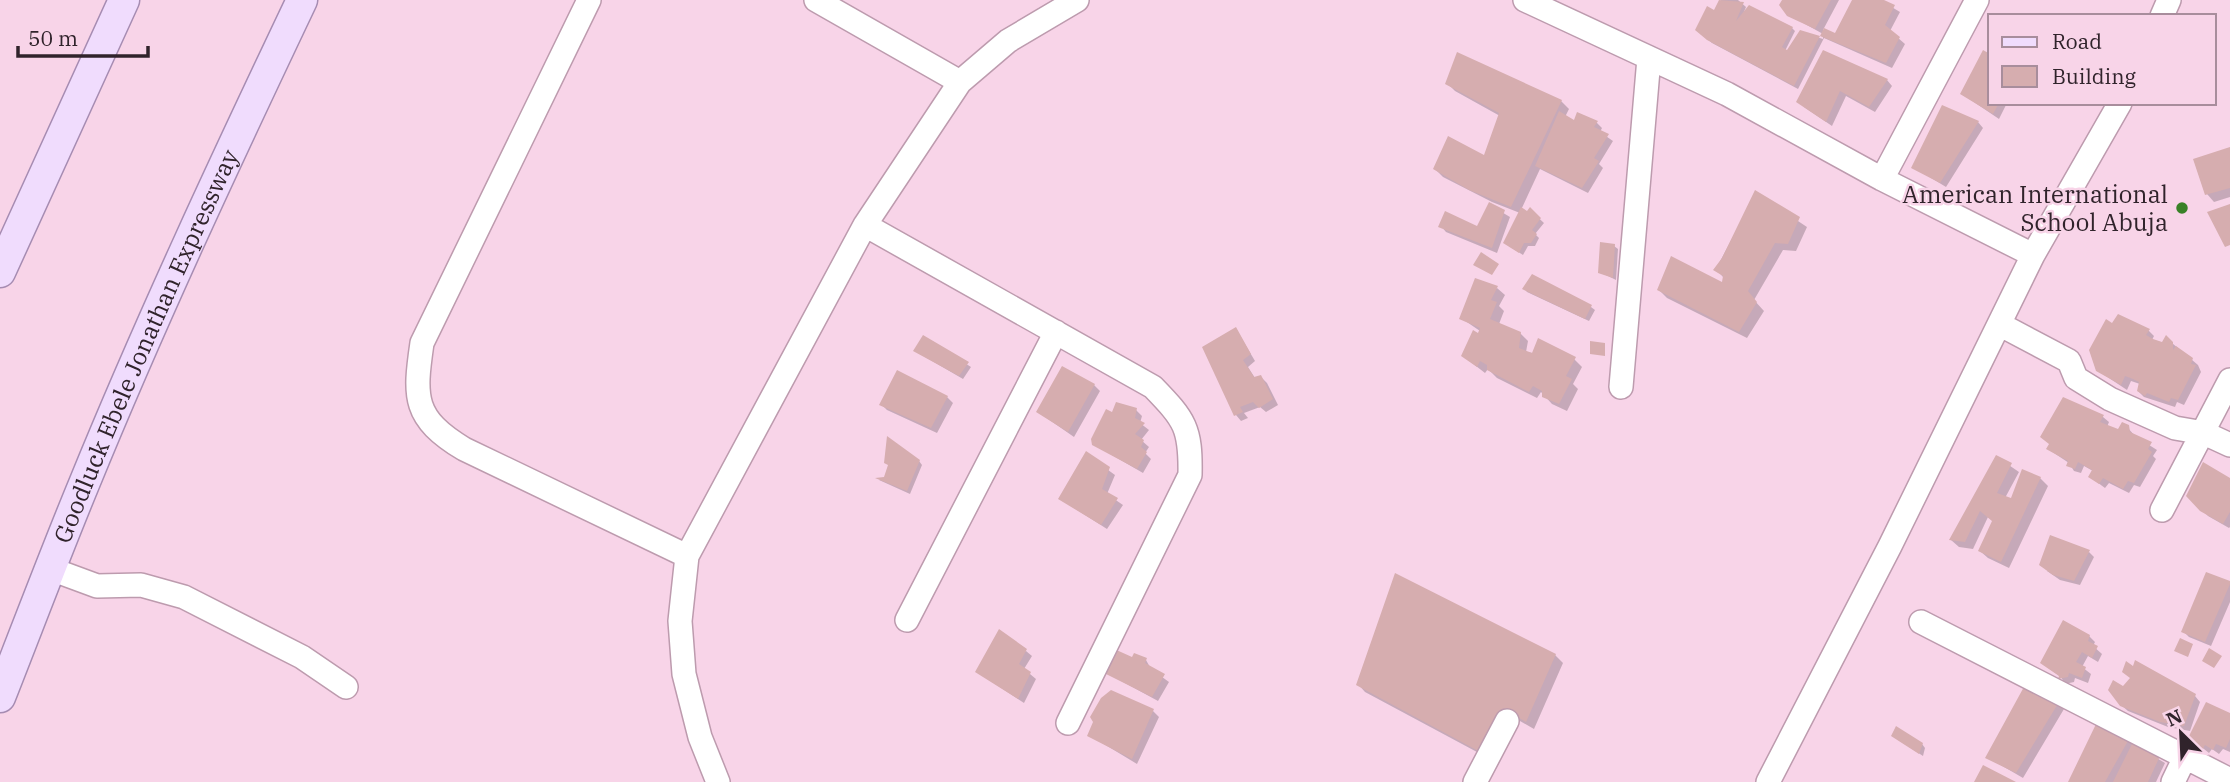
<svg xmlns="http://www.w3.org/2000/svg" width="2230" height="782" font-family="'IBM Plex Serif',serif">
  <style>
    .shadow { fill: #0003 }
    .building { fill: #d6adaf }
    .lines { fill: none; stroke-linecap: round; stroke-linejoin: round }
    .minor-casing { stroke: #bd9bae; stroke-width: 26 }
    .major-casing { stroke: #a68cb2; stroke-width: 33 }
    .minor { stroke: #fff; stroke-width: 23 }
    .major { stroke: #f0dcfd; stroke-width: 30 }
    .poi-dot { fill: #398127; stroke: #f8d4e8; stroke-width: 2.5 }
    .labels { text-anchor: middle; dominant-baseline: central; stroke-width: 5; stroke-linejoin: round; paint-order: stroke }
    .poi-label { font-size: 24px; fill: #30232b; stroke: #f8d4e8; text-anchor: end }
    .street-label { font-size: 24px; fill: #30232b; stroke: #f8d4e8 }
  </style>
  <rect width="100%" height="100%" fill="#f8d4e8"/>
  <path class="shadow" d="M1721,0H1738L1746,7L1743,14L1792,28L1795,31L1784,53L1787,54L1801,32L1823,39V34L1789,15L1784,0H1839L1823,30L1836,36L1854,0H1880L1900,12L1890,31L1905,44L1892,68L1824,38L1798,89L1712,43L1697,29L1715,13Z
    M1823,52L1887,80L1892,86L1875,112L1846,96L1832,126L1804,107Z
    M1983,52L1990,56V103H2007L1999,119L1962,94Z
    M1447,83L1561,101L1569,109L1565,117L1575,123H1597L1602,128L1600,132L1613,141L1599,164L1603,168L1588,193L1540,169L1521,210L1528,213L1530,210L1544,223L1535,234L1539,238L1535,246H1528L1523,255L1509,246L1520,213L1492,202L1490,205L1510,217L1497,253L1446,232L1441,226L1478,228L1492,202L1443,177L1435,169L1485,157L1500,116L1455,91Z
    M1978,122L1983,128L1946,187L1913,167Z
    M2230,149V197L2214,202L2207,194Z
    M1756,193L1807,227L1796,251L1783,250L1754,300L1764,311L1747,338L1667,298L1659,290L1723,285V277L1716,269Z
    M1614,246L1618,249L1616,280L1600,272Z
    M1532,276L1591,307L1595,310L1589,321L1527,292L1524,288Z
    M1497,288L1505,295L1499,306L1504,311L1499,324L1520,333L1528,341L1526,352L1574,359L1582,367L1573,384L1578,389L1567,411L1552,404L1541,392L1537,398L1497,378L1488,369L1485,373L1463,356L1480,331L1461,318Z
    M2113,325L2149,331L2154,336L2152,340L2163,345L2172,343L2198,365L2201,372L2184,405L2177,402L2175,407L2144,397L2138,391L2140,384L2131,381L2127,390L2097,370Z
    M1236,329L1255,361L1248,367L1255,378L1261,377L1267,383L1278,405L1266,412L1260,407L1244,413L1248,418L1241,421L1236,415L1204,347Z
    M924,337L971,367L963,379L915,351Z
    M1094,385L1100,391L1074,437L1038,412Z
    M947,397L953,403L937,433L887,410L882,405Z
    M2064,399L2103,417L2109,422L2107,427L2119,432L2127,427L2135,436L2157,450L2153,456L2156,459L2140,487L2134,485L2129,493L2109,483L2105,488L2090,477L2093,471L2084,466L2081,473L2074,471L2069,463L2048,449Z
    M1136,410L1142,416L1140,423L1149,430L1141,440L1149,447L1145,453L1151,459L1143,473L1093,444Z
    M1086,454L1115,475L1107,494L1123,505L1107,529L1060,499Z
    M1997,457L2019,472L2005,498L2012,500L2040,478L2048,486L2009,568L1988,558L1980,551L1993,521L1988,517L1973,549L1959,547L1951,540Z
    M919,461L922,465L910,494L879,480L886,479L890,466Z
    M2230,480V527L2229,528L2208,516L2189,496Z
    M2089,552L2094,557L2080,585L2060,580L2047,571Z
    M1396,575L1555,655L1563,663L1534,729L1513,717L1490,759L1365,692L1358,684Z
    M2230,583V602L2211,646L2189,637L2183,631Z
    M2089,636L2095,642L2093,646L2102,654L2098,662L2088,656L2082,667L2091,674L2088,683L2075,678L2074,682L2065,684L2061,677L2042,663Z
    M1026,651L1032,656L1024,669L1036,679L1024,703L977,672Z
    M1132,659L1146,660L1151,669L1169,682L1158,701L1103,671Z
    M2132,678L2195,696L2200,702L2190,731L2168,727L2128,711L2121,705L2123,689Z
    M2058,704L2064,709L2023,778L1987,757Z
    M1153,711L1159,717L1137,764L1089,735Z
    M2230,715V752L2223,749L2219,754L2212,749L2209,753L2190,738Z
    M1897,739L1922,744L1925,748L1923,756Z
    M2128,741L2165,763L2156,782H2070Z"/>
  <path class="building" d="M1719,0L1744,2L1736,21L1749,5L1793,27L1782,47L1787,50L1800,30L1820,36L1794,86L1707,40L1695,30L1707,6L1714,10Z
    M1782,0H1831L1815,29L1787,16L1779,5Z
    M1852,0H1884L1895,5L1885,25L1900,37L1886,63L1820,36L1824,28L1835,33Z
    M1823,50L1888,79L1869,107L1840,91L1826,122L1796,102Z
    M1983,50L1990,54V103H1999L1993,114L1960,94Z
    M1457,52L1562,100L1511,207L1469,190L1433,169L1448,136L1484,155L1499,113L1445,84Z
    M1942,105L1979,121L1940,183L1911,168Z
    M1559,111L1574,120L1577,112L1598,121L1594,127L1609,134L1594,158L1599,161L1582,188L1535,166Z
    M2230,147V188L2205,195L2193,159Z
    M1755,190L1800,217L1788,244L1775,243L1748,291L1757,302L1739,332L1657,290L1671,256L1722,282L1723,276L1713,270L1722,258Z
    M1489,202L1505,210L1492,248L1438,227L1445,211L1477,226Z
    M2230,204V245L2225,247L2207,212Z
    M1521,207L1527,211L1530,207L1541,218L1532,230L1537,234L1531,243H1524L1519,253L1503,243Z
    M1600,242L1615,244L1613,278L1598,273Z
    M1481,252L1499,264L1492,275L1473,265Z
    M1532,274L1592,305L1585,319L1522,289Z
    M1475,278L1498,286L1491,300L1497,302L1490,319L1521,332L1519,348L1532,353L1538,338L1576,357L1566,376L1572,379L1559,404L1542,397V391L1533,386L1529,392L1487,370V365L1480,361L1477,367L1461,356L1473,330L1478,333L1480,328L1459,319Z
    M2118,314L2150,329L2146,335L2153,339L2162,342L2166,335L2173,342V350L2176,346L2193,358L2191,364L2196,365L2178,400L2171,398L2169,402L2147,393L2145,396L2137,391L2139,382L2133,379L2125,376L2121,385L2096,371L2089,350L2106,319L2112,323Z
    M1236,327L1251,354L1243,360L1254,377L1261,375L1273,399L1259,408L1253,402L1240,407L1243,412L1234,416L1202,347Z
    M923,335L969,362L959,376L913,351Z
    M1590,341L1605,343V356L1590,354Z
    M1062,366L1095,384L1068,432L1036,412Z
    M897,370L948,396L931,428L879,405Z
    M2063,397L2104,415L2100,422L2118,429L2122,422L2129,425L2130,432L2152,442L2148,449L2152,452L2134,483L2128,481L2123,489L2103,478L2099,484L2088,477L2092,470L2078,462L2075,469L2066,466L2068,461L2046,449L2049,444L2040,437Z
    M1116,402L1137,408L1135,418L1145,423L1135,434L1144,440L1141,447L1147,452L1137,469L1092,445L1091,439L1106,409L1112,412Z
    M887,436L920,460L907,491L875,478L884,477L888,465L884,463Z
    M1086,451L1110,467L1102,489L1118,498L1101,525L1058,499Z
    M1996,455L2012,463L1997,493L2011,498L2022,469L2041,477L2001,562L1978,551L1992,521L1980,511L1965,542L1949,540Z
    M2203,462L2230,478V512L2223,524L2200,511L2186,496Z
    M2050,535L2090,550L2074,581L2053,575L2039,565Z
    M2206,572L2230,581V584L2205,642L2181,632Z
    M1395,573L1556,654L1526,722L1505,710L1482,753L1356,685Z
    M2063,620L2090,635L2088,641L2098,646L2092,658L2082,652L2076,662L2086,667L2082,678L2069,673L2068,677L2058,679L2059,676L2040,663Z
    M999,629L1027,649L1019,664L1031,672L1018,699L975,672Z
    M2180,638L2193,644L2188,657L2174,651Z
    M1112,648L1132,657L1134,653L1147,658L1145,663L1165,674L1152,697L1100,671Z
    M2209,648L2222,656L2214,668L2202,661Z
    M2135,660L2196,694L2184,726L2160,722L2120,706L2108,690L2113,680L2123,686L2130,678L2122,672L2126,661L2133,666Z
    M2025,685L2059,702L2016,773L1985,758Z
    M1111,690L1154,709L1132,759L1087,736L1093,722L1090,717L1101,698Z
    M2206,702L2230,713V739L2226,748L2216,744L2213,750L2205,745L2203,749L2188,738Z
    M2097,722L2129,739L2105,782H2068Z
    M1896,726L1923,743L1919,754L1891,736Z
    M2132,744L2160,756L2148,782H2113Z
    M1983,765L2016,782H1974Z"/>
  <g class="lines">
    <defs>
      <path id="minor" d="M589,0L422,343C414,398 413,418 464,449L687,556
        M816,0L960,82
        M1525,0L1727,94L1882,179L2033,255
        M2162,16L2169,0
        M1882,179L1977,0
        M865,225L1153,387C1185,420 1191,428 1190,475L1068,723
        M1999,324L2069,361L2076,378L2110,399L2175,428L2204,433L2230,445
        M1621,387L1649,58
        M2162,510L2230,380
        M51,569L97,586L141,585L184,597L302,657L346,687
        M907,620L1056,332
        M1921,622L2185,757L2173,782
        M2185,757L2230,780
        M718,782L700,737L684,674L680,621L687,556L865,225L960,82L1008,41L1077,0
        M1475,782L1507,721
        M1768,782L1890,546L2033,255L2120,103"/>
      <g id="major">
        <path d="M0,272L124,0"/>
        <path id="s1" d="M0,697C28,626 55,554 84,484C151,320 226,160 302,0"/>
      </g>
    </defs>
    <use href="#minor" class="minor-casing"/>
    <use href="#major" class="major-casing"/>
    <use href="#minor" class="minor"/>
    <use href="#major" class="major"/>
  </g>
  <circle class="poi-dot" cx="2182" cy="208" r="7"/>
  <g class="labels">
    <g class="poi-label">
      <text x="2168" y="194">American International<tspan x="2168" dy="28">School Abuja</tspan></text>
    </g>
    <g class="street-label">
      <text stroke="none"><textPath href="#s1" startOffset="380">Goodluck Ebele Jonathan Expressway</textPath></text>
    </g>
  </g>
  <rect x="1988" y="14" width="228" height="91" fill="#f8d4e8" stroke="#a88d9c" stroke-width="2"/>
  <rect x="2002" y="37" width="35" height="10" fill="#f0dcfd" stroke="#a88d9c" stroke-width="2"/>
  <text x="2052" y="49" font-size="21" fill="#30232b">Road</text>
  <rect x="2002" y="66" width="35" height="21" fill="#d6adaf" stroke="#a88d9c" stroke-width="2"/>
  <text x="2052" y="84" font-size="21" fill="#30232b">Building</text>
  <g transform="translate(2181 733) rotate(336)" stroke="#f8d4e8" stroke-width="5" paint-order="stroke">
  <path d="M0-5L12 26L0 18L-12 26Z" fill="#30232b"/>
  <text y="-10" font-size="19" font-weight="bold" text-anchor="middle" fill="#30232b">N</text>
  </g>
  <path d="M18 46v10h130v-10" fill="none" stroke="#30232b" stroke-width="3.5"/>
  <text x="28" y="46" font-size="21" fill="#30232b" stroke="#f8d4e8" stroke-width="5" paint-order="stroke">50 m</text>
</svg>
